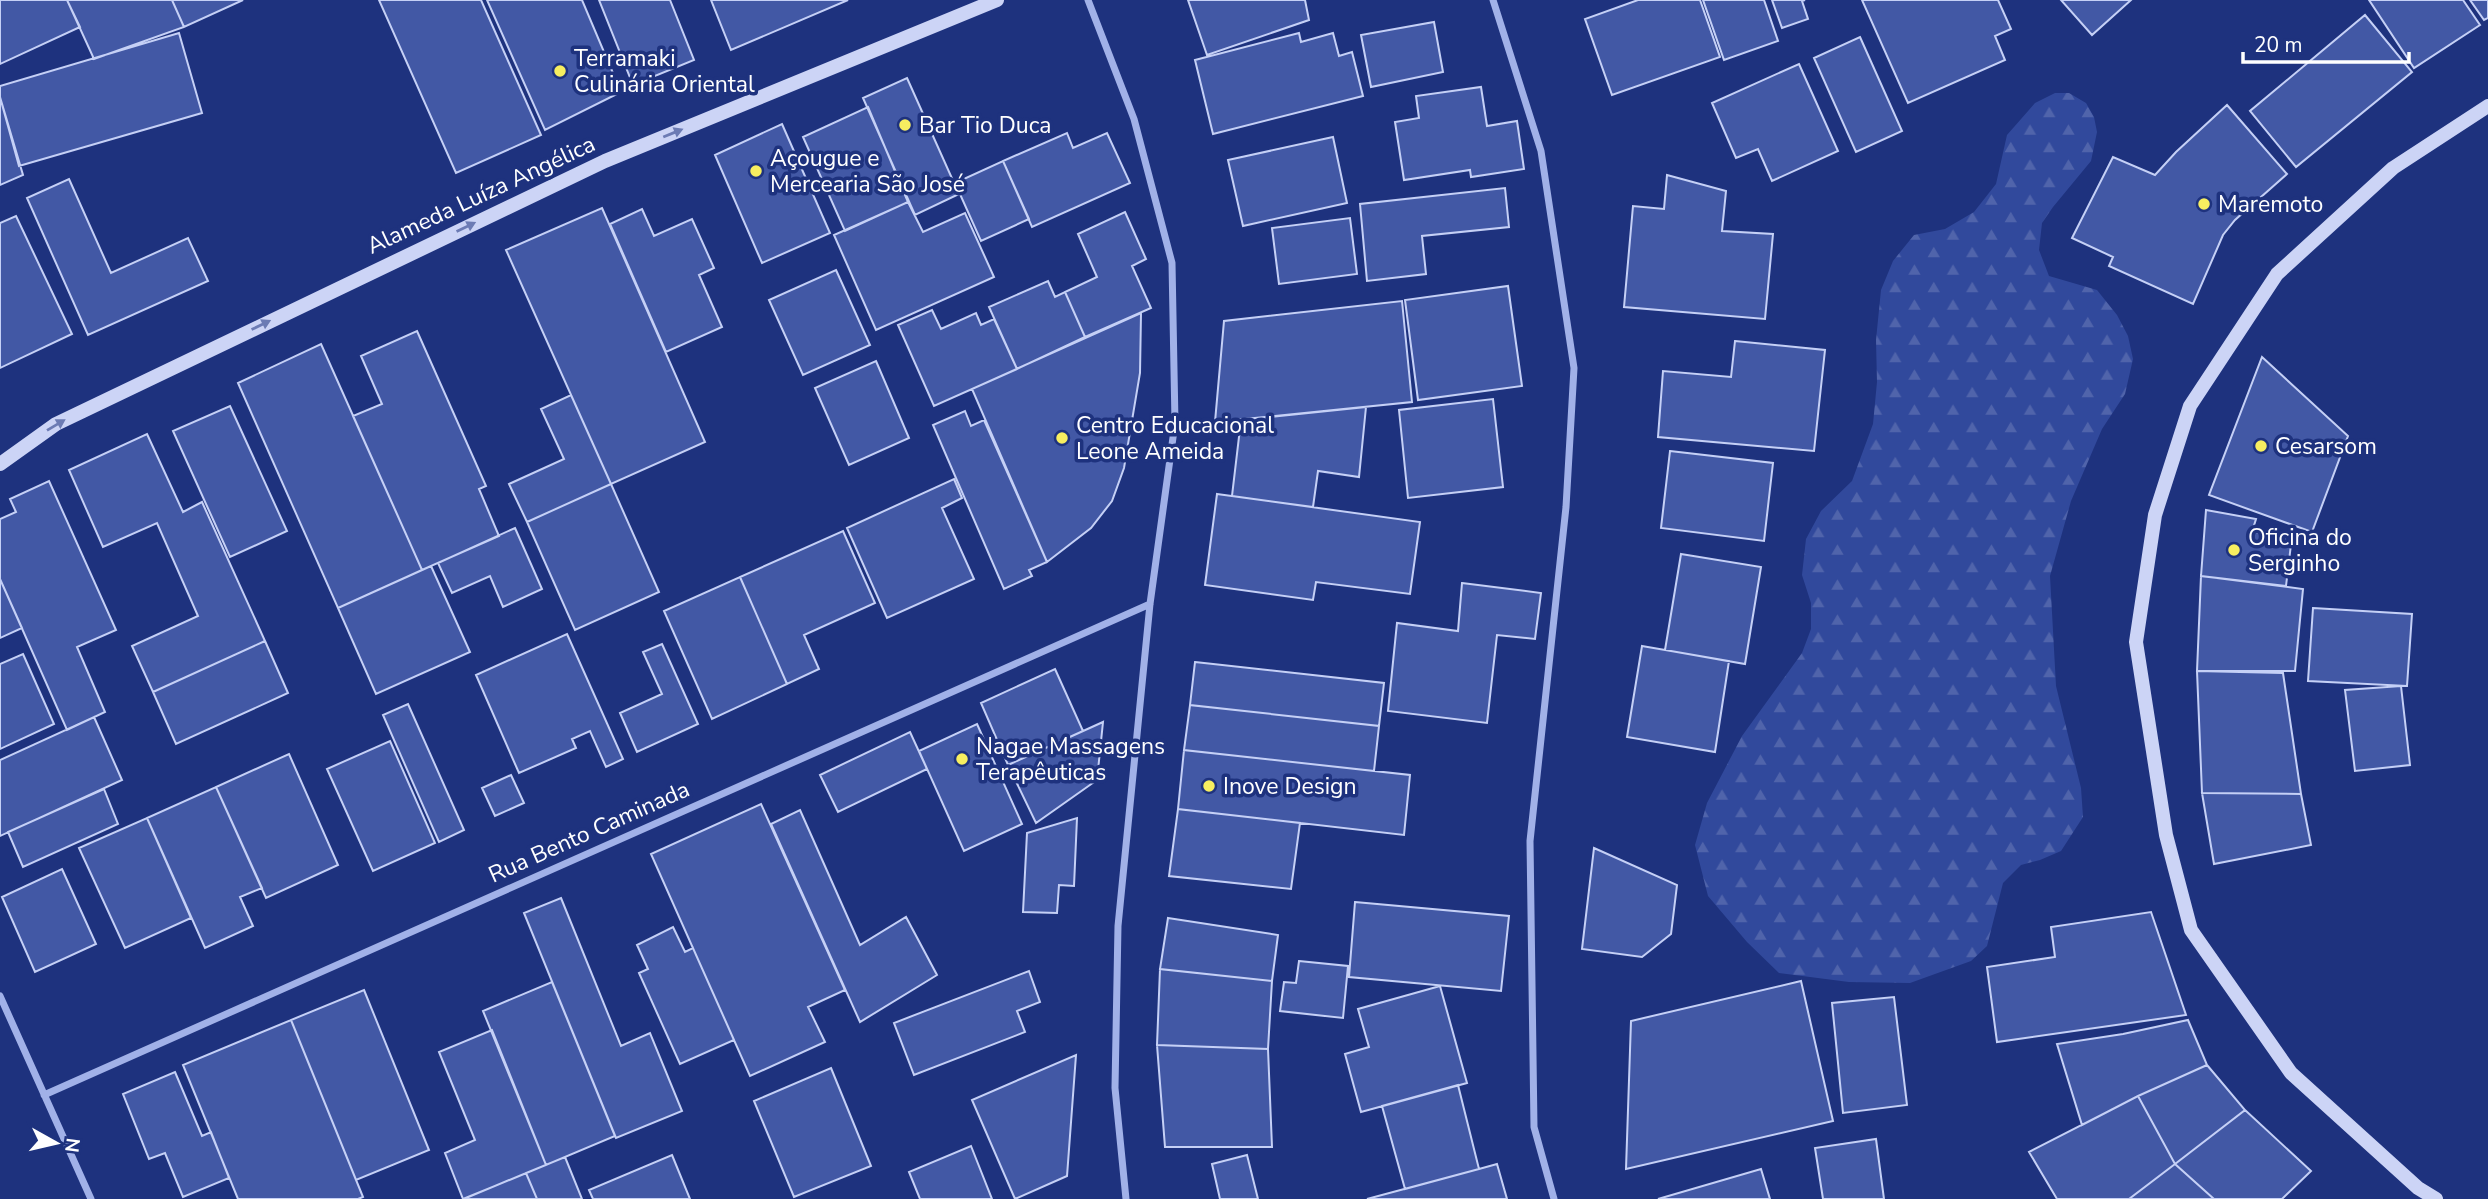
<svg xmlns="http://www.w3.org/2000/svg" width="2488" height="1199" font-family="'Nunito Sans',sans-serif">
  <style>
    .forest { fill: url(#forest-firs) }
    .building { fill: #4258a5; stroke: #c5d0f6; stroke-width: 2 }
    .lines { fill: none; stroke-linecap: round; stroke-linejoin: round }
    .street { stroke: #a1b1e8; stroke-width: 7 }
    .secondary { stroke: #ccd4f6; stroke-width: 14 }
    .oneway { fill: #6c7bb4 }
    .poi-dot { fill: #f7ee60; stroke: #1e327e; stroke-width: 2.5 }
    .labels { text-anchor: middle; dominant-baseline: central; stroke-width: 7; stroke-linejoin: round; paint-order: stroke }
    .poi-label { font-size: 23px; fill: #fff; stroke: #1e327e; text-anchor: start }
    .street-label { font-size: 23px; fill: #fff; stroke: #1e327e }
  </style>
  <defs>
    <pattern id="forest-firs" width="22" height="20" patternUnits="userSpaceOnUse" patternTransform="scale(1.75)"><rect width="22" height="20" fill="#31499c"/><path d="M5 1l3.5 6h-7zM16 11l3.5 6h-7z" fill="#5064ab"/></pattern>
  </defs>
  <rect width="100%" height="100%" fill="#1e327e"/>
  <path class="forest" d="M2055,93H2069L2086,103L2094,117L2097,132L2091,161L2053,207L2042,223L2039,250L2049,276L2097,290L2117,315L2128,336L2133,359L2125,394L2102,429L2071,501L2050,576L2056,686L2081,788L2083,817L2061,851L2040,860L2021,865L2003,883L1987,946L1971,961L1910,983L1849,982L1779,973L1747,942L1708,896L1695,845L1707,803L1742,736L1802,653L1811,629V603L1802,575L1806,539L1821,511L1852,481L1873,424L1877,382L1876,340L1881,290L1893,261L1914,235L1945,229L1974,212L1996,184L2007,135L2035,103Z"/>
  <path class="building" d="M0,0H67L80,27L0,64Z
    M67,0H172L184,27L94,59Z
    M172,0H243L184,27Z
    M379,0H481L541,135L456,173Z
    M487,0H582L621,92L545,130Z
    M599,0H670L694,60L633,85Z
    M711,0H848L731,50Z
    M1188,0H1305L1309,20L1207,55Z
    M1638,0H1700L1720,57L1612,95L1585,19Z
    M1703,0H1764L1778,41L1724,60Z
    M1772,0H1805L1802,1L1808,19L1782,28Z
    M1862,0H1998L2011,29L1995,36L2005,60L1908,103Z
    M2061,0H2131L2092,35Z
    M2369,0H2463L2480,25L2414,68Z
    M2470,0H2488V18L2484,20Z
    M2365,15L2412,72L2296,167L2250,111Z
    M1434,22L1443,72L1371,87L1361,35Z
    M179,33L202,113L19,166L0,97V86Z
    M1299,33L1301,42L1333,33L1339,56L1352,52L1363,96L1213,134L1195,60Z
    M1860,37L1902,131L1856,152L1814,58Z
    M1799,64L1838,151L1772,181L1758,149L1736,158L1712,103Z
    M907,78L959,194L915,215L863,98Z
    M1481,87L1487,126L1517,121L1524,169L1471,177L1470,170L1404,180L1395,122L1419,118L1416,96Z
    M0,97L23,175L0,185Z
    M2227,105L2287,174L2235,220L2223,235L2193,304L2109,266L2113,257L2072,238L2113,157L2155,175L2176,152Z
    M868,107L908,202L845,231L803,137Z
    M782,124L830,233L762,263L715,155Z
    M1067,133L1073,148L1107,133L1130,183L1032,227L1003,161Z
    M1333,137L1347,203L1243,226L1228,160Z
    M1003,161L1029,219L981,241L955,183Z
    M1667,175L1726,191L1722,231L1773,234L1765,319L1624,307L1633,206L1664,209Z
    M69,179L111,273L188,238L208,281L88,335L27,198Z
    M1505,188L1509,227L1422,236L1426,274L1367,281L1360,204Z
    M908,202L923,232L965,213L994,277L876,330L834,235Z
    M602,208L705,442L611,484L506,250Z
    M642,209L654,236L692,219L714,268L699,275L722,327L666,352L610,224Z
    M1125,212L1146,259L1132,266L1151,308L1085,337L1065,292L1097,277L1078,234Z
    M16,216L72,334L0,368V223Z
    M1350,218L1357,274L1279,284L1272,228Z
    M836,270L870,345L803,375L769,300Z
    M1048,281L1055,297L1065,292L1085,337L1017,369L989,307Z
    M1508,286L1522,386L1418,400L1405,300Z
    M1402,301L1412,402L1215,422L1224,321Z
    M932,310L941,329L976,313L981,325L994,319L1017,369L934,406L898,325Z
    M1141,313L1140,373L1124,468L1112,501L1091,528L1047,562L972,389Z
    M417,331L486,486L479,489L499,536L422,570L353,416L382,404L361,356Z
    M1735,341L1825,350L1814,451L1658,437L1663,371L1731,377Z
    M321,344L422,570L338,608L238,383Z
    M2262,357L2348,436L2312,532L2209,495Z
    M876,361L909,438L849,465L815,388Z
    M571,395L611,484L527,522L509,484L564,459L541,409Z
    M1493,399L1503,487L1408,498L1399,410Z
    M230,406L287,531L230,557L173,431Z
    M1366,407L1359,477L1318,471L1313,507L1232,496L1241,420Z
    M965,411L971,426L984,420L1047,562L1029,570L1032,576L1004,589L933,425Z
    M147,434L183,512L202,502L265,641L153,692L132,646L198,616L157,523L103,547L69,470Z
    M1670,451L1773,463L1764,541L1661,528Z
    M954,479L962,498L942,508L974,579L887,618L847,528Z
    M49,481L116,630L77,647L105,712L67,730L0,579V519L16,512L10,499Z
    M611,484L659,592L575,630L527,522Z
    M1217,494L1420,522L1410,594L1316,582L1313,600L1205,585Z
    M2206,510L2256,519L2252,532L2292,536L2286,586L2201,576Z
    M515,528L542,589L503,607L490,576L452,593L438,563Z
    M843,531L875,603L804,635L819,669L787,684L740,577Z
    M1681,554L1761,567L1745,664L1665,650Z
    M431,566L470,652L376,694L338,608Z
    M2201,576L2303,589L2295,671H2197Z
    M740,577L787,684L712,719L664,611Z
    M0,579L22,628L0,638Z
    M1462,583L1541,593L1535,639L1497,635L1487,723L1388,711L1397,623L1458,631Z
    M2313,608L2412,614L2407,686L2308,681Z
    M567,634L623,759L606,767L590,731L572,739L576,748L519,773L476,675Z
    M265,641L288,693L176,744L153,692Z
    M662,644L698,724L637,752L620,713L662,694L643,652Z
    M1642,646L1729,661L1715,752L1627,737Z
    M23,654L54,724L0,749V664Z
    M1195,662L1384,683L1379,726L1190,705Z
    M1055,669L1083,731L1008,765L981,703Z
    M2197,671L2283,673L2301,794L2202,793Z
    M2401,686L2410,765L2355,771L2345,690Z
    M408,704L464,830L439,842L383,715Z
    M1190,705L1379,726L1374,771L1184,750Z
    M94,717L122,780L0,836V760Z
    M1103,722L1097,780L1036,823L1008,765Z
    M977,724L1022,824L964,851L919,751Z
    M910,732L927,769L838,812L820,775Z
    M390,741L435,843L373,871L327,769Z
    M1184,750L1410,775L1404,835L1178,809Z
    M289,754L338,865L266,898L216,787Z
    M511,775L524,803L495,816L482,788Z
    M216,787L262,888L240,897L253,926L205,948L147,818Z
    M104,789L118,824L23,867L8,832Z
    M2202,793L2301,794L2311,845L2214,864Z
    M761,804L845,990L808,1007L825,1042L750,1076L651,854Z
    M1178,809L1300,823L1291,889L1169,876Z
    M800,810L860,945L906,917L937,975L860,1022L771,824Z
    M147,818L191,918L125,948L79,848Z
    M1077,818L1074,886L1059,885L1057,913L1023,912L1027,833Z
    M1594,848L1677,885L1671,934L1642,957L1582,949Z
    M62,869L96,944L35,972L2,897Z
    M561,898L621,1046L650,1033L682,1111L616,1138L524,913Z
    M1355,902L1509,916L1501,991L1349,977Z
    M2151,912L2186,1015L1997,1042L1987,967L2055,957L2051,927Z
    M1168,918L1278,935L1272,981L1160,969Z
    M673,927L685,952L693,948L734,1040L680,1064L639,973L648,969L637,945Z
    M1299,961L1348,966L1343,1018L1280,1011L1284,982L1296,983Z
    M1160,969L1272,981L1268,1049L1157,1045Z
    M1029,971L1040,1002L1017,1011L1025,1032L914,1075L894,1023Z
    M1801,981L1833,1121L1626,1169L1631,1021Z
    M552,982L615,1136L546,1165L483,1011Z
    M1440,986L1467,1083L1361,1112L1345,1054L1369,1047L1358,1009Z
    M364,990L429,1150L356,1180L291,1020Z
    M1894,997L1907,1105L1843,1113L1832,1003Z
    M291,1020L363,1197L358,1199H238L183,1065Z
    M2188,1020L2207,1065L2138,1096L2082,1125L2057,1044L2123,1034Z
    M492,1030L546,1165L463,1199L445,1153L475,1140L439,1052Z
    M1157,1045L1268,1049L1272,1147H1165Z
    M1076,1055L1067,1176L1015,1199L972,1100Z
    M2207,1065L2245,1110L2175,1164L2138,1096Z
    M831,1068L871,1166L794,1197L754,1101Z
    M175,1072L202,1136L211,1132L229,1178L183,1197L165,1153L149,1159L123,1094Z
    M1458,1085L1479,1169L1405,1189L1382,1106Z
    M2138,1096L2175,1164L2129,1199H2057L2029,1152Z
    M2245,1110L2311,1171L2282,1199H2214L2175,1164Z
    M1876,1139L1884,1199H1823L1815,1148Z
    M971,1146L992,1199H920L909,1172Z
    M672,1155L690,1199H593L589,1190Z
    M1247,1155L1258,1199H1220L1212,1164Z
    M565,1157L582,1199H537L526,1173Z
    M1497,1164L1507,1199H1367L1479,1169Z
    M2175,1164L2214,1199H2129Z
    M1761,1169L1770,1199H1658Z
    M526,1173L537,1199H467L466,1198Z"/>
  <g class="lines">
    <path class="street" d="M1088,0L1134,119L1172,263L1175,423L1150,604L1118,926L1115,1088L1126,1199
      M1493,0L1541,151L1574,368L1566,507L1530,841L1534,1127L1554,1199
      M0,996L91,1199
      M44,1095L1150,604"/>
    <path class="secondary" d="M0,464L56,424L605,161L997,0
      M2436,1199L2418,1188L2291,1073L2191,930L2166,835L2136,642L2155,515L2190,406L2277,274L2393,168L2488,106"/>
  </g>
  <defs><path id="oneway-solid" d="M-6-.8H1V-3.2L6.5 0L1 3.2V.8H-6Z" transform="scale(1.75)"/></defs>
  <g class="oneway">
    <use href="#oneway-solid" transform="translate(673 133) rotate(-22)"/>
    <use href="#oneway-solid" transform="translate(466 227) rotate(-26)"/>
    <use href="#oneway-solid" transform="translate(261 325) rotate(-26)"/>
    <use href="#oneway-solid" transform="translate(56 425) rotate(-31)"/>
  </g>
  <g class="poi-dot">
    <circle cx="560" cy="71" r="7"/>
    <circle cx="905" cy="125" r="7"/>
    <circle cx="756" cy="171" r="7"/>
    <circle cx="2204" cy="204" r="7"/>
    <circle cx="1062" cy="438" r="7"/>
    <circle cx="2261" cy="446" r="7"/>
    <circle cx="2234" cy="550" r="7"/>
    <circle cx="962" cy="759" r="7"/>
    <circle cx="1209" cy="786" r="7"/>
  </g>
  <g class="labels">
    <g class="poi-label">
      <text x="574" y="58">Terramaki<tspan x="574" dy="26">Culinária Oriental</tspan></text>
      <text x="919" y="125">Bar Tio Duca</text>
      <text x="770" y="158">Açougue e<tspan x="770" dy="26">Mercearia São José</tspan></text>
      <text x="2218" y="204">Maremoto</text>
      <text x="1076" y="425">Centro Educacional<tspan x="1076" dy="26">Leone Ameida</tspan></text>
      <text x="2275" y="446">Cesarsom</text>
      <text x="2248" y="537">Oficina do<tspan x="2248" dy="26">Serginho</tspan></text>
      <text x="976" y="746">Nagae Massagens<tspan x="976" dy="26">Terapêuticas</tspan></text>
      <text x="1223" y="786">Inove Design</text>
    </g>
    <g class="street-label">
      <text transform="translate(481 195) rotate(-25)">Alameda Luíza Angélica</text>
      <text transform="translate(589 832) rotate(-24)">Rua Bento Caminada</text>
    </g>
  </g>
  <g transform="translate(56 1143) rotate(98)" stroke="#1e327e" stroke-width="5" paint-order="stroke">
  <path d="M0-5L12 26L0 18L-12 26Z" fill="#ffffff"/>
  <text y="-10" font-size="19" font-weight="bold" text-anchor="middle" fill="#ffffff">N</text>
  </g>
  <path d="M2243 52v10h166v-10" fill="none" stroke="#ffffff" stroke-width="3.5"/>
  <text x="2254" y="52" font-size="21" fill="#ffffff" stroke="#1e327e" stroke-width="5" paint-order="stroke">20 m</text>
</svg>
